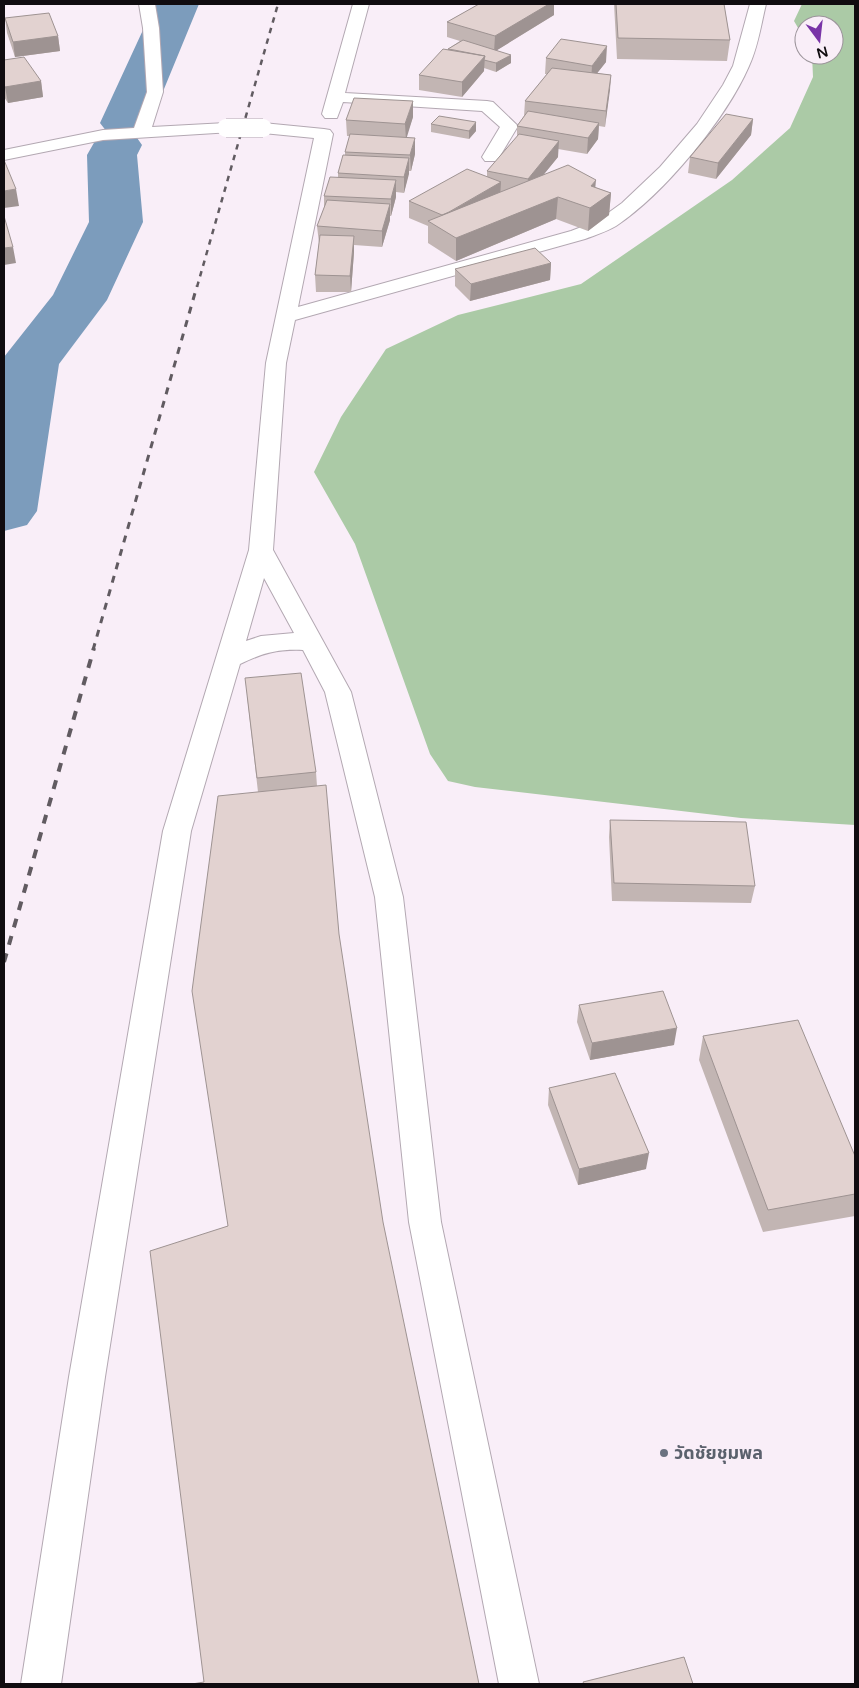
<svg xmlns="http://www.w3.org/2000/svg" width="859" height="1688" font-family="'Varela Round','Noto Sans Thai',sans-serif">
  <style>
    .forest { fill: #abcaa6 }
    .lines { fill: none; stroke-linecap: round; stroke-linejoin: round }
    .river { fill: #7c9cbc; fill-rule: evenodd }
    .minor-casing { stroke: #b3a8b2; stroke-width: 2 }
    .minor { fill: #fff; fill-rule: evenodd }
    .rail-far2 { stroke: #615b61; stroke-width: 2.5; stroke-dasharray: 5.5 5.5; stroke-linecap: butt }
    .rail-far1 { stroke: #615b61; stroke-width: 3; stroke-dasharray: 7 7; stroke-linecap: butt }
    .rail { stroke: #615b61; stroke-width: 4; stroke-dasharray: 9 9; stroke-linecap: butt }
    .minor-bridge-casing { stroke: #b3a8b2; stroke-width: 19; stroke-linecap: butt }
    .minor-bridge { stroke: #fff; stroke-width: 18 }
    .wall { fill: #c2b5b3 }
    .shaded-wall { fill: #9e9392 }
    .building { fill: #e2d2d0; stroke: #9e9392 }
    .worship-dot { fill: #6b7280; stroke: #f9eef8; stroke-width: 2 }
    .labels { text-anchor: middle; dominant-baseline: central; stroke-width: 4; stroke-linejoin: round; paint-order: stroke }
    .near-worship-label { font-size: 18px; font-weight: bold; fill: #5b616d; stroke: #f9eef8; text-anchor: start }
  </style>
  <rect width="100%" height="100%" fill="#f9eef8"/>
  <path class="forest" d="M802,4H855V825L741,818L475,787L448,781L430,754L355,544L314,472L341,417L386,349L458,315L581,284L645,240L732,180L790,128L813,77L812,55H834V25H804V38L794,21Z"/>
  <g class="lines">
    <path class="river" d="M155,4H199L150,123L142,133L135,135L142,145L137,155L143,222L107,300L59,364L37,511L27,525L4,531V357L53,295L89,222L87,155L99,134L107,132L100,123Z"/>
    <defs>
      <path id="minor" d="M139,4H155L159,28L163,92L152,127L226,123L232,124L235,128L232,132L103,140L4,160V150L103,130L134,128L147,92L143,28Z
        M353,4H369L345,93L487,101L493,102L518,126L497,161H485L482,157L500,127L482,111L343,102L337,118H325L322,114Z
        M750,4H766C761,25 758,47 749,66C726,119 664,194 616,226C606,232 595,235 585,239L295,320L286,363L273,550L351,692L403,897L441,1222L539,1684H499L409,1222L375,897L325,692L303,650C277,649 263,653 240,664L191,831L105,1377L61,1684H21L69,1377L163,831L249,550L266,363L314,138L263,133L257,132L254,128L257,124L263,123L324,129L330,130L333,134L298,307L571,231L597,221L622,203L660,167L697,124L723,85L733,66ZM264,578L294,633L261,636L246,641Z"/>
    </defs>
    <use href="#minor" class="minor-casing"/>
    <use href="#minor" class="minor"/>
    <path class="rail-far2" d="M197,287L278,4"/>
    <path class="rail-far1" d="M93,650L197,286"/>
    <path class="rail" d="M4,962L94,648"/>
    <defs>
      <path id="minor-bridge" d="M226,128H263"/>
    </defs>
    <use href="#minor-bridge" class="minor-bridge-casing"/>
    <use href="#minor-bridge" class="minor-bridge"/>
  </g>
  <path class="wall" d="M479,4H554V15L497,50L511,63L496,72L484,68V71L462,97L419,90V75L448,49L460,41L447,37V22Z
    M614,4H724L730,40L727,61L617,59Z
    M5,18L58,36L60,51L15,57L7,33Z
    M546,58L606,62L597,73L611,75L605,127L599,126L598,139L587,154L558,149V157L544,174L595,187L611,193L609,215L588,231L556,219L456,261L428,243V226L409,218V201L487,177V171L517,137V126L524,116L525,101L547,74H545Z
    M4,60L41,81L43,97L8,103L4,97Z
    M413,117L406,137L415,154L411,171H409L404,193L396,192V197L391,216H390V220L382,247L354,245V252L351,292H316L315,275L319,243L317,226L324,208V196L338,177V173L345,155V152L350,136H347L346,120Z
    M753,119L751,135L716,179L688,173L690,157Z
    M431,124L476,131L469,139L431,132Z
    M551,263L550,280L470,301L455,286V269Z
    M247,696L316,772L317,786L204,1682L228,1226L258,792Z
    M610,820L755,886L751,903L612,901L609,837Z
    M579,1005L674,1045L590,1060L577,1022Z
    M703,1036L855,1156V1216L763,1232L699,1060Z
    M549,1088L646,1169L578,1185L548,1105Z"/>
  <path class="shaded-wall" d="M549,4H554V15L494,52L495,36Z
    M58,36L60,51L15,57L13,42Z
    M607,46L606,62L591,81L592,66Z
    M511,55V63L496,72V63Z
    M485,56L484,71L462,97V82Z
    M611,75L610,90L605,127L606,111Z
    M41,81L43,97L8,103L5,87Z
    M413,101V117L406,140L405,124Z
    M753,119L751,135L716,179L718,163Z
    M476,122V131L469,139V131Z
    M599,123L598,139L587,154L588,138Z
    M415,138V154L411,171L410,155Z
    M559,141L558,157L527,195L528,179Z
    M409,158V174L404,193V177Z
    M396,180V197L391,216V199Z
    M596,180L594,202L611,193L609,215L588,231L591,186Z
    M501,182L500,199L443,216Z
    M16,189L19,206L4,208V191Z
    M558,197L556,219L456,261V238Z
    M390,204V220L382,247V231Z
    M354,236V252L351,292L350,276Z
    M13,247L16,263L4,265V248Z
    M551,263L550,280L470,301L471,284Z
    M677,1028L674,1045L590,1060L592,1043Z
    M649,1153L646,1169L578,1185L579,1169Z"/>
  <path class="building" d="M479,4H549L495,36L447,22Z
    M616,4H724L730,40L618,38Z
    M49,13L58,36L13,42L5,18Z
    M561,39L607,46L592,66L546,58Z
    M463,40L511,55L496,63L484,60L485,56L454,50L448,49Z
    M443,49L485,56L462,82L419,75Z
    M24,57L41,81L5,87L4,85V60Z
    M552,68L611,75L606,111L525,101Z
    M354,98L413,101L405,124L346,120Z
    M528,111L599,123L588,138L517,126Z
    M726,114L753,119L718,163L690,157Z
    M439,116L476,122L469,131L431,124Z
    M350,134L415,138L410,155L345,152Z
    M519,134L559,141L528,179L487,171Z
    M343,155L409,158L404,177L338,173Z
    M4,160L16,189L4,191Z
    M568,165L596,180L591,186L611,193L590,208L558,197L456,238L428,221Z
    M467,169L501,182L449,212L442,215L409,201Z
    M330,177L396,180L391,199L324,196Z
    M327,200L390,204L382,231L317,226Z
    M4,216L13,247L4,248Z
    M320,235L354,236L350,276L315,275Z
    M535,248L551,263L471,284L455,269Z
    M301,673L316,772L257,778L245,678Z
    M326,785L339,934L383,1222L479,1684H192L204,1682L150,1251L228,1226L192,991L218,796Z
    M610,820L746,822L755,886L614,883Z
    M663,991L677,1028L592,1043L579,1005Z
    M798,1020L855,1156V1194L768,1210L703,1036Z
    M615,1073L649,1153L579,1169L549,1088Z
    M684,1657L693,1684H584L583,1682Z"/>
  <circle class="worship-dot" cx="664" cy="1453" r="5"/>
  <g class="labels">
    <g class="near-worship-label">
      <text x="674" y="1453">วัดชัยชุมพล</text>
    </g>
  </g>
  <rect width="859" height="1688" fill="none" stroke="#100c10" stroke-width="10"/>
  <g transform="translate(819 40) rotate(165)"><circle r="24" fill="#f9eef8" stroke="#9c949b"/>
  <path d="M0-4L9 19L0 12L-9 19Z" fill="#7934a7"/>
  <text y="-8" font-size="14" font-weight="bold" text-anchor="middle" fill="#100c10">N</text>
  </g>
</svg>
